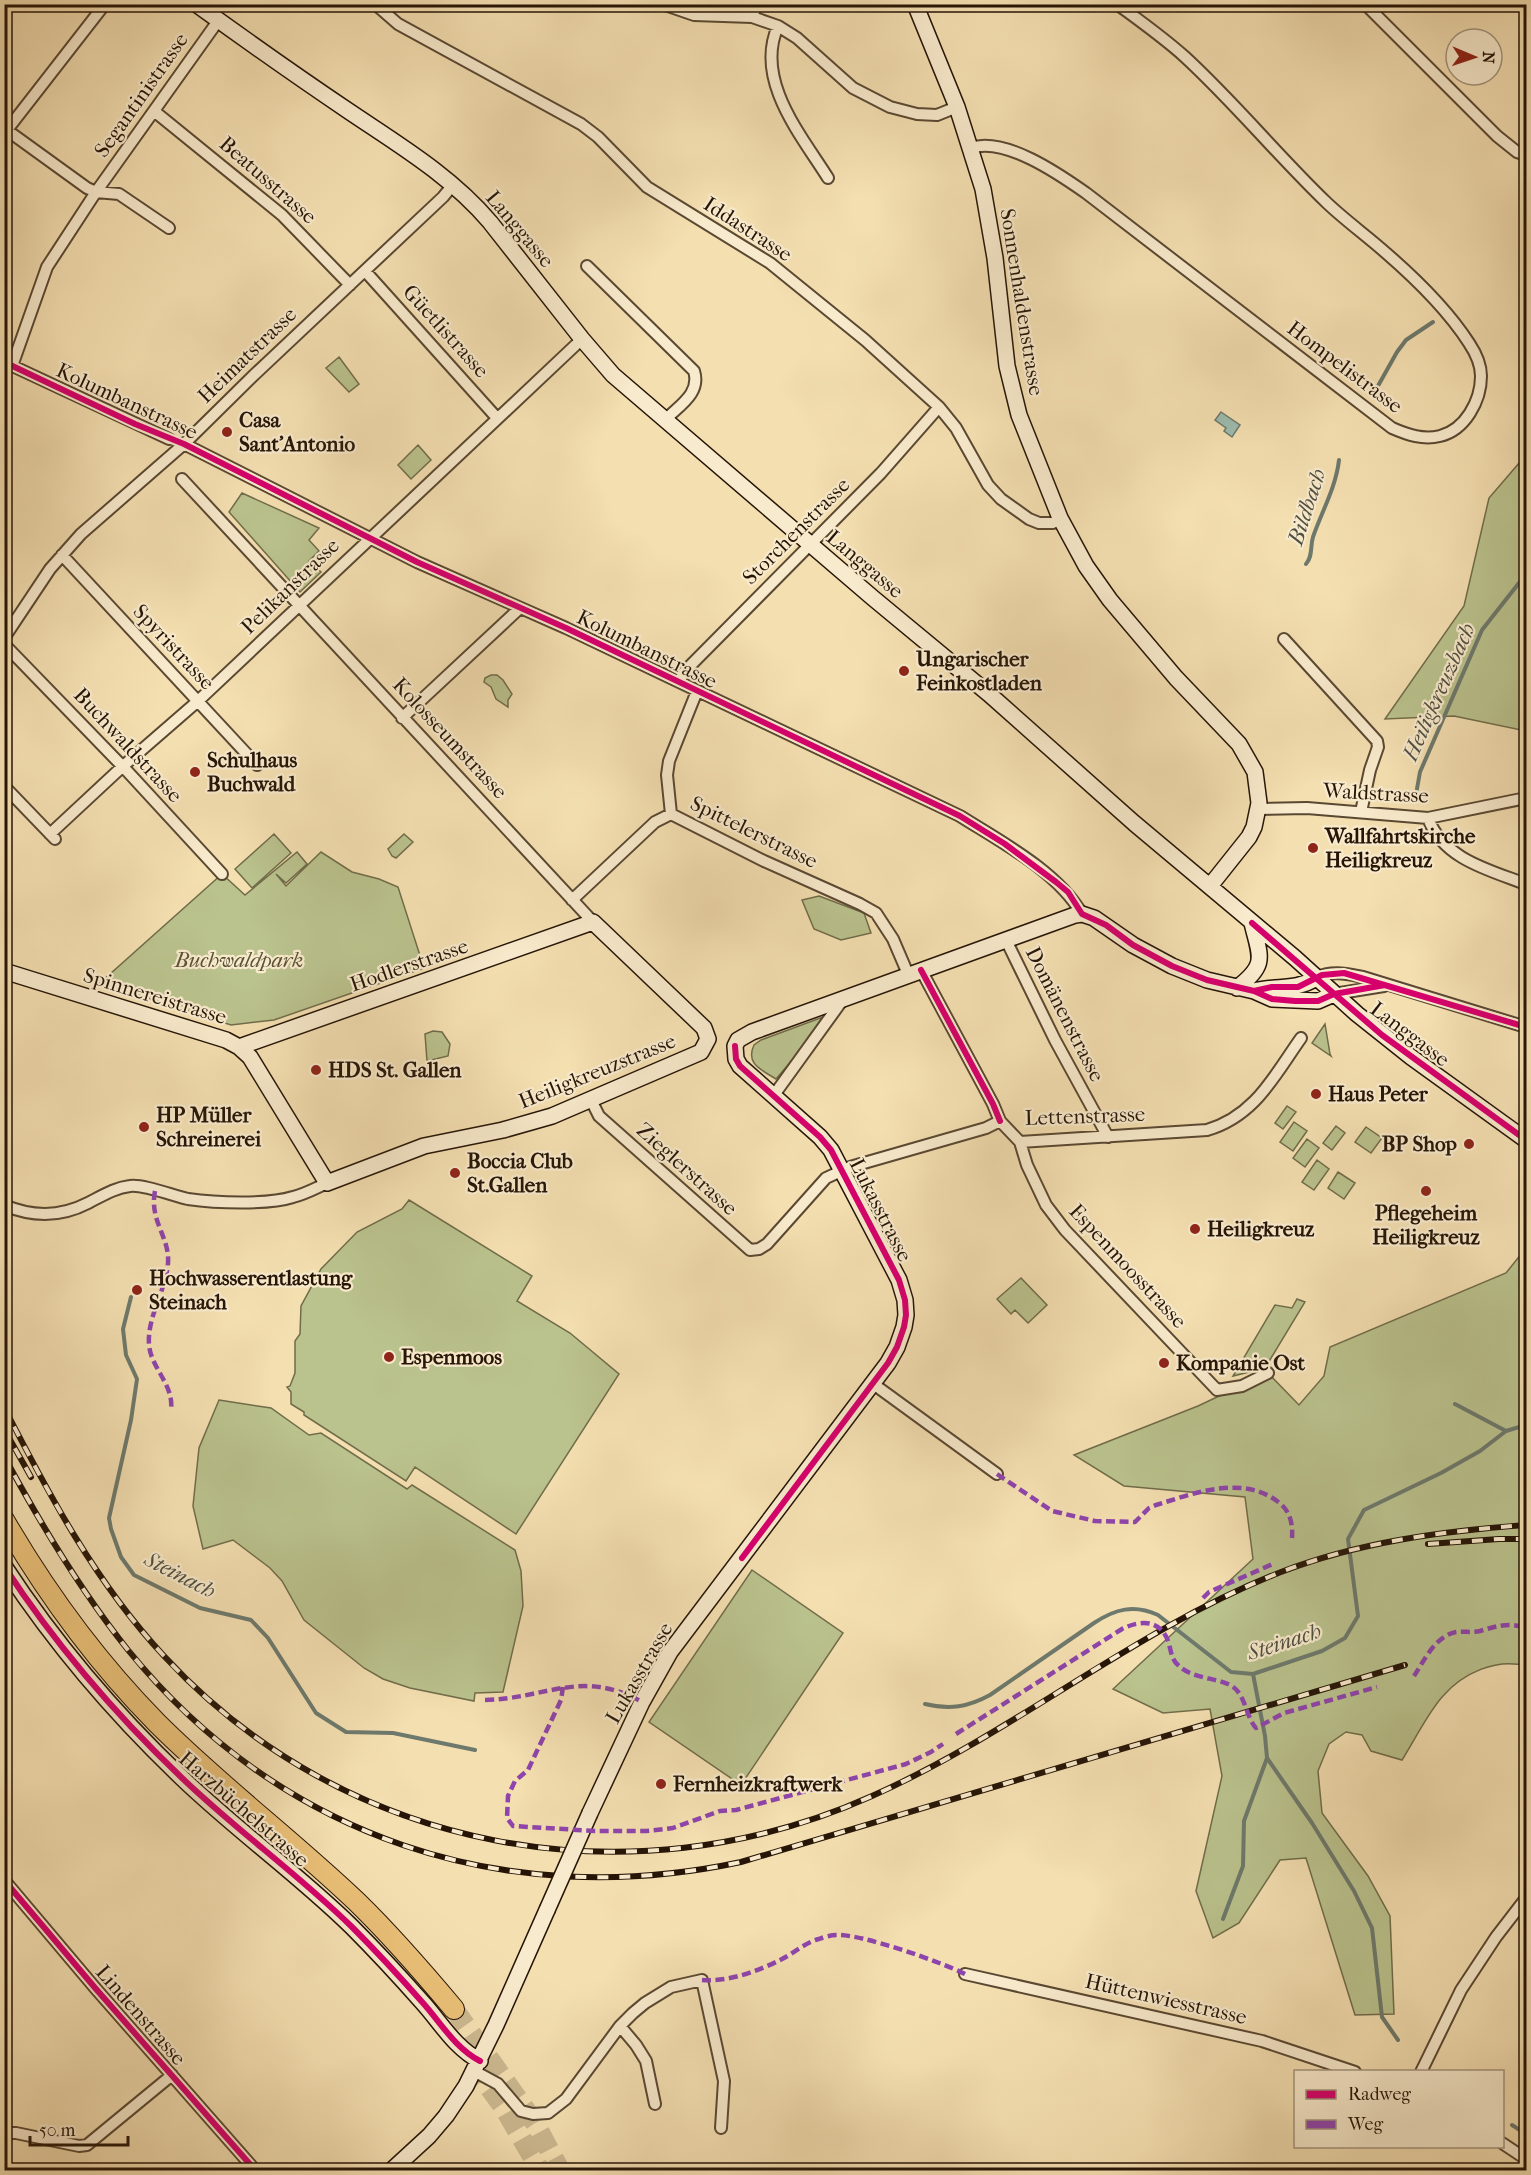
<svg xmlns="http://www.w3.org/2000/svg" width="1531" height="2175" font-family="'IM FELL French Canon',serif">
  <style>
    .green { fill: #bac28d; stroke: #706c4a; stroke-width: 1.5 }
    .water { fill: #9cbcb0; stroke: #6d796c; stroke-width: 1.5 }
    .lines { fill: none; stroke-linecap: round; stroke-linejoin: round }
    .stream { stroke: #6d796c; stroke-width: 4 }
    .highway-tunnel { stroke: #cbb78f; stroke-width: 20; stroke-dasharray: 20 10; stroke-linecap: butt }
    .street-casing { stroke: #5a4832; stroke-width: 14 }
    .secondary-casing { stroke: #261507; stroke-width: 18 }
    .highway-casing { stroke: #261507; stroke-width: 22 }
    .street { stroke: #f8eacc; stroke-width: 10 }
    .secondary { stroke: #f8eacc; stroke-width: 15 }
    .highway { stroke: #eac078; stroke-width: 20 }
    .rail-casing { stroke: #261507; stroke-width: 6 }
    .rail { stroke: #f8eacc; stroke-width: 4; stroke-dasharray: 11; stroke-linecap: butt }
    .secondary-bridge-casing { stroke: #261507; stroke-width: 18; stroke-linecap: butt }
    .secondary-bridge { stroke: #f8eacc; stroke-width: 15 }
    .quiet { stroke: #8e44ad; stroke-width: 4.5; stroke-dasharray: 9 4.5; stroke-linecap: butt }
    .cycleway-casing { stroke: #f8eacc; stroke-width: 10 }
    .cycleway { stroke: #d6006c; stroke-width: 6 }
    .poi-dot { fill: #8f2418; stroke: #f8eacc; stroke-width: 2 }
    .labels { text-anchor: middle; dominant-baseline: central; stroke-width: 4.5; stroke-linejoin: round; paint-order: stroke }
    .street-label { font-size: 21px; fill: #261507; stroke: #f8eacc }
    .poi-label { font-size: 21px; font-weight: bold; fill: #261507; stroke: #f8eacc; text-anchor: start }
    .park-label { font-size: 21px; font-style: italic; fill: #5a5236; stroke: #f8eacc }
    .water-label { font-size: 22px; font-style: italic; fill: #4f4f42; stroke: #f8eacc }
  </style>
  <rect width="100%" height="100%" fill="#f4dfb1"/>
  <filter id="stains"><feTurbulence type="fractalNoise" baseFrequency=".00333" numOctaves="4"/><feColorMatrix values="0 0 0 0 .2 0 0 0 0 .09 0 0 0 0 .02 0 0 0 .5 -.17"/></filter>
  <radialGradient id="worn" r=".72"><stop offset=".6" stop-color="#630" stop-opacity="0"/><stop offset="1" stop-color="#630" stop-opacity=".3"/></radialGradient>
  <path class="green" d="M339,357L359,384L349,392L326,368Z
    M418,445L431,460L411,479L398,465Z
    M1526,455V731L1454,716L1385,719L1464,606L1489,498Z
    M242,493L319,528L309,540L319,551L309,561L321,572L300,592L229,512Z
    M491,675H497L503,680L512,694L508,700V707L496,699L491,687L484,682L485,678Z
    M274,834L291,853L252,888L235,869Z
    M404,834L413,842L396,858L392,856L388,849Z
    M297,852L307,864L286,883L276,874L286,886L321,852L352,872L379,879L398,887L424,968L274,1020L231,1025L100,983L222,874L245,895Z
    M819,896L864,913L871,933L841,940L814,929L802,900Z
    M823,1017L800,1051L776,1079C762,1070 745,1064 754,1045L761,1040Z
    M1325,1024L1330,1054L1331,1056L1312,1043Z
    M433,1031L442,1032L450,1044L448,1056L427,1061L425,1034Z
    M1287,1106L1296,1112L1283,1129L1275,1123Z
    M1294,1122L1307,1131L1293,1151L1280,1142Z
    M1336,1126L1345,1133L1332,1150L1323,1143Z
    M1366,1127L1382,1138L1371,1153L1355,1142Z
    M1307,1139L1319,1148L1305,1167L1293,1158Z
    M1317,1160L1329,1169L1314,1190L1302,1182Z
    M1338,1172L1355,1183L1344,1199L1328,1188Z
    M409,1200L532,1276L517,1301L570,1333L619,1374L516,1534L415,1467L406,1481L304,1415V1412L291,1404V1392L287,1387L290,1386L295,1373V1341L300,1334L301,1306L321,1269L357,1232L402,1209Z
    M1526,1248V1666C1496,1658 1463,1673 1443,1696C1429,1711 1414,1741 1402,1760L1371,1751L1362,1735L1346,1732L1329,1744L1318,1771L1322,1813L1368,1876L1390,1916L1394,2014L1355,2015L1306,1858L1280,1860L1239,1923L1213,1938L1196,1891L1222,1776L1210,1709L1163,1713L1113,1689L1253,1559L1245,1497L1124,1486L1074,1455L1198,1406L1268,1373L1299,1405L1324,1376L1330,1347L1506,1273Z
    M1021,1278L1047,1305L1028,1323L1015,1310L1011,1314L997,1299Z
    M1297,1299L1305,1302L1265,1368L1233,1376L1275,1305L1292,1308Z
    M219,1400L271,1408L309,1435L321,1433L407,1489L412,1485L515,1550L521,1571L523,1606L503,1692L475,1693L474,1701L410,1688L383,1679L364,1668L304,1620L282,1581L270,1568L233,1540L203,1549L193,1506L199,1448Z
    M752,1570L843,1633L741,1785L649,1722Z"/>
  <path class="water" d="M1221,412L1240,425L1232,437L1224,431L1226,428L1215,420Z"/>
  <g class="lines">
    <path class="stream" d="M1374,393L1397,352L1406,340L1433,322
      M1306,564C1313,556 1310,547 1313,537C1322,511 1336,487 1339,460
      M1415,800L1420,772L1482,630L1526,574
      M131,1297L123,1329L126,1355L137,1379L131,1420L109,1518L111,1529L121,1557L134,1575L200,1608L251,1620L268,1638L316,1713L346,1732L393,1733L475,1750
      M1455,1404L1506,1431
      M1253,1674L1265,1736L1267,1758L1312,1823L1354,1891L1372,1928L1382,2017L1398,2040
      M925,1704C950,1710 968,1707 990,1695L1094,1623C1115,1609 1134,1604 1158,1615L1231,1672L1253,1674L1322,1651L1345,1638L1358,1616L1348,1539L1364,1510L1441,1473L1480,1451L1506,1431L1526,1425
      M1223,1919L1243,1866L1244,1821L1267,1758
      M1512,2125L1526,2134"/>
    <path class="highway-tunnel" d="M454,2009L535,2123L560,2170
      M472,2064L504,2108L540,2170"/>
    <defs>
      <path id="street" d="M375,4L398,24L581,124L598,137L647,187L770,263L865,340L939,407L956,428L988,485L1001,499L1029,519L1039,523H1053L1060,518
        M662,4L694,15L752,17L778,26L797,38L853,88L890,107L917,114L937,115L957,107
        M1365,4L1497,136L1517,152L1526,155
        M752,17L757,4
        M778,26C754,80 801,135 828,178
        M154,111L282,215L350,285
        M4,128L87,188L96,192L119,194L169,228
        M7,130L105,4
        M971,148C1004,136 1059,174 1086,193L1392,428C1408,435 1423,440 1440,436C1465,430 1481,401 1481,376C1481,365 1475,352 1469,343C1447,309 1416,279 1386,253C1367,236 1346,221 1327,203C1278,156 1235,103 1185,57C1164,38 1140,21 1117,4
        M587,266L694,371C701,393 680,405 666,419
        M365,271L497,418
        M4,362L169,439
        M12,366L47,267L96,192L218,21
        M184,444L417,562L566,628L960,816C1001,842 1057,871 1082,914
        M182,479L593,922
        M62,555L257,765
        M4,638L50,569L81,534L184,444L254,375L443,197L452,186
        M1284,639L1377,741L1378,747L1370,770L1361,812
        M4,644L128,772L222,874
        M679,682L684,672L881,473L939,407
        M402,718L520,608
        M4,786L55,839
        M1258,809L1307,808L1428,818L1526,798
        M671,814L667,775L669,761L697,691
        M1428,818C1443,859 1489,870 1526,884
        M50,834L122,767L198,701L582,339
        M572,900L655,822L671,814L764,861L860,904L876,913L893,939L908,974
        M1006,940L1055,1040L1108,1137
        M921,970L993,1104L1000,1121L1020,1142L1027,1165L1046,1205L1065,1230L1217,1390L1242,1386L1268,1373
        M1316,978C1332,970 1347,974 1363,977L1526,1027
        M1334,994L1384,986
        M774,1095L844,998
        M591,1100L599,1116L750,1250L759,1249L767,1244L826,1178L850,1167L986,1128L1000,1121
        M1020,1142L1207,1130C1255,1116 1274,1076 1301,1038
        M4,1205C32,1217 61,1217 88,1203C102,1196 114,1188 130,1186C143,1184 174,1196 188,1199C215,1203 268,1205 293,1197C305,1194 316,1188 327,1183
        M872,1383L997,1474
        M4,1880L96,1989L255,2170
        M965,1974L1262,2041L1355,2072
        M620,2026L636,2045L646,2061L655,2104
        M474,2071L498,2084L521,2111L533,2114L548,2113L566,2099L620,2026L633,2013L645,2003L671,1987L702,1980L724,2081L721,2128
        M1421,2072L1461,1990L1496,1937L1526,1898
        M4,2133H16L79,2146L87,2145L172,2075
        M1502,2143L1526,2159"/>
      <path id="secondary" d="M196,4C247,41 298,77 350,112C399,145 451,176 490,222L582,339L613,375L873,598L989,694L1134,823L1295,958L1357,1014L1411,1057L1526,1140
        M915,4L957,107L983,189L995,258L1007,366L1019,415L1060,518L1086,566L1110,600L1176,678L1239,744L1255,772L1259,803L1254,827L1249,837L1210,886
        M4,971L226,1040L239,1047L250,1057L327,1183L424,1146L503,1130L552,1116L701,1052L708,1039
        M1237,988C1268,964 1260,957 1252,923
        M1254,991C1279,985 1295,991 1316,978
        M735,1046L738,1040L752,1032L1075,915L1082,914L1094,918L1133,945L1172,966L1207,980L1254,991L1272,999L1318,1001L1334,994
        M239,1047L593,922L704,1028L708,1039
        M4,1566C55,1644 114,1713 181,1777C236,1830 298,1874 352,1927C376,1951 400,1977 423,2003C441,2023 455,2048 480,2061
        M590,1813L642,1702L670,1652L888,1363L897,1347L904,1327L906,1315L905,1300L899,1280L831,1150L820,1137L740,1066L736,1059L735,1046
        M392,2170L429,2136L446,2116L466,2086L496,2025L547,1910"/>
      <path id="highway" d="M4,1520C47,1594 97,1662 157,1723C220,1786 292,1840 357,1902C392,1936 423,1972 454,2009"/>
    </defs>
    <use href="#street" class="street-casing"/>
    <use href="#secondary" class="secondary-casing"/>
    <use href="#highway" class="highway-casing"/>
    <use href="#street" class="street"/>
    <use href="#secondary" class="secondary"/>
    <use href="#highway" class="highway"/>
    <defs>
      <path id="rail" d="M4,1407C49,1495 96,1583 164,1656C345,1852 629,1905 872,1796C1014,1733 1135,1629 1281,1572C1359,1542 1443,1531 1526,1525
        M4,1429L31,1477
        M4,1456C40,1523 80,1590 128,1650C281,1838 505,1912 741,1862L1405,1665
        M1428,1544L1499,1539H1526"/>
    </defs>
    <use href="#rail" class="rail-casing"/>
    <use href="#rail" class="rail"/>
    <defs>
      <path id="secondary-bridge" d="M547,1910L590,1813"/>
    </defs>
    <use href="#secondary-bridge" class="secondary-bridge-casing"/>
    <use href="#secondary-bridge" class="secondary-bridge"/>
    <path class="quiet" d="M155,1191C149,1221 170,1237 168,1263C166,1291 147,1316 149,1345C151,1368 174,1385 171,1409
      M997,1474L1052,1511L1095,1521L1135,1522L1149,1508L1156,1505C1195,1493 1241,1475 1277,1501C1290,1510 1293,1523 1292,1538
      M1203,1598L1209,1592L1275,1563
      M1414,1676C1424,1661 1435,1636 1456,1632C1464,1631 1472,1633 1480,1631C1497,1626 1509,1622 1526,1628
      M563,1687L561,1700L528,1770L515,1781L508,1796L507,1818L513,1826L595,1831H646L673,1828L720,1811L736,1810L906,1764L931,1752L943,1744
      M485,1700C545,1699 582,1668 642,1702
      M956,1734L1122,1629C1142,1619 1162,1620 1169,1644C1171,1652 1172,1660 1178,1665C1192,1679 1214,1677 1230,1685C1246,1693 1245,1716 1256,1728L1284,1713L1377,1687
      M702,1980C728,1982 759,1971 782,1959C794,1953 806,1942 819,1939C824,1937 831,1935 837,1935C862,1934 941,1962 965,1974"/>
    <defs>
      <path id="cycleway" d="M4,362L135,424L184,444L417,562L566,628L960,816L1005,844L1056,882L1068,892L1082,914L1106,925L1133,945L1172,966L1207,980L1254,991L1272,999L1295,1001H1318L1334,994L1385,985
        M1252,923L1382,1035L1526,1140
        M921,970L993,1104L1000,1121
        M1254,991L1272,987H1298L1322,975L1344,973L1526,1027
        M735,1046L736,1059L740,1066L820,1137L831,1150L899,1280L905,1300L906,1315L904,1327L897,1347L888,1363L742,1558
        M4,1566C55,1644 114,1713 181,1777C236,1830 298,1874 352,1927C376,1951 400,1977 423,2003C441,2023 455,2048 480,2061
        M4,1880L96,1989L255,2170"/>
    </defs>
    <use href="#cycleway" class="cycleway-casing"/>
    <use href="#cycleway" class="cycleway"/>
  </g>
  <g class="poi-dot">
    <circle cx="227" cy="432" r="6"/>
    <circle cx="904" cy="671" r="6"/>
    <circle cx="195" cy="772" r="6"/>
    <circle cx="1313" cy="848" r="6"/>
    <circle cx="316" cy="1070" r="6"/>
    <circle cx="1316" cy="1094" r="6"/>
    <circle cx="144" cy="1127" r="6"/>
    <circle cx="1469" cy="1144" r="6"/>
    <circle cx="455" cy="1173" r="6"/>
    <circle cx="1426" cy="1191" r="6"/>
    <circle cx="1195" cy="1229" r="6"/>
    <circle cx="137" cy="1290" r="6"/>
    <circle cx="389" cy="1357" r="6"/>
    <circle cx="1164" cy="1363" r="6"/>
    <circle cx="661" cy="1784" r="6"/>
  </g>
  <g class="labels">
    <g class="street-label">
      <text transform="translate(141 95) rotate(-55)">Segantinistrasse</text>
      <text transform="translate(268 180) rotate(41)">Beatusstrasse</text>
      <text transform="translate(520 229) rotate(50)">Langgasse</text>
      <text transform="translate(748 229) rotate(33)">Iddastrasse</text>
      <text transform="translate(1022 302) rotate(81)">Sonnenhaldenstrasse</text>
      <text transform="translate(446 331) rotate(48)">Güetlistrasse</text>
      <text transform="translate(247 355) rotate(-44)">Heimatstrasse</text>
      <text transform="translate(1345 367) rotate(37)">Hompelistrasse</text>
      <text transform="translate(127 401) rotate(25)">Kolumbanstrasse</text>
      <text transform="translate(796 531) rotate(-45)">Storchenstrasse</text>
      <text transform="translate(865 564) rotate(40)">Langgasse</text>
      <text transform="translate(290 586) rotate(-44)">Pelikanstrasse</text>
      <text transform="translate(174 647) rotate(47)">Spyristrasse</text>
      <text transform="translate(647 649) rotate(26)">Kolumbanstrasse</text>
      <text transform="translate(450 738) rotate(47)">Kolosseumstrasse</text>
      <text transform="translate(128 745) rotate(47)">Buchwaldstrasse</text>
      <text transform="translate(1376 793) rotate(3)">Waldstrasse</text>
      <text transform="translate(754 832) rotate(26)">Spittelerstrasse</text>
      <text transform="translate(409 965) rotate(-19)">Hodlerstrasse</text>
      <text transform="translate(155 996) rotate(17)">Spinnereistrasse</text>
      <text transform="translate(1065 1014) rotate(63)">Domänenstrasse</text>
      <text transform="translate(1410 1034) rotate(37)">Langgasse</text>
      <text transform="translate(597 1071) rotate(-22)">Heiligkreuzstrasse</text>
      <text transform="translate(1085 1116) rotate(-2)">Lettenstrasse</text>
      <text transform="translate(687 1169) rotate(42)">Zieglerstrasse</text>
      <text transform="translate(881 1210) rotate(63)">Lukasstrasse</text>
      <text transform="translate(1128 1266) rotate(47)">Espenmoosstrasse</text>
      <text transform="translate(639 1673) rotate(-60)">Lukasstrasse</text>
      <text transform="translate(244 1809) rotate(41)">Harzbüchelstrasse</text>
      <text transform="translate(1166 1999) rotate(13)">Hüttenwiesstrasse</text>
      <text transform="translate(141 2015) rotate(49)">Lindenstrasse</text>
    </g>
    <g class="poi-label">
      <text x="239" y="420">Casa<tspan x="239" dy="24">Sant'Antonio</tspan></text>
      <text x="916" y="659">Ungarischer<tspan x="916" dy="24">Feinkostladen</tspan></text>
      <text x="207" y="760">Schulhaus<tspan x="207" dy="24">Buchwald</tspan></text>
      <text x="1325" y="836">Wallfahrtskirche<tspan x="1325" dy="24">Heiligkreuz</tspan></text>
      <text x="328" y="1070">HDS St. Gallen</text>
      <text x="1328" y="1094">Haus Peter</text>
      <text x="156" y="1115">HP Müller<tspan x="156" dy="24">Schreinerei</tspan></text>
      <text x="1457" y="1144" text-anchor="end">BP Shop</text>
      <text x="467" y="1161">Boccia Club<tspan x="467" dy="24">St.Gallen</tspan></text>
      <text x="1426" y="1213" text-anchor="middle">Pflegeheim<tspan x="1426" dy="24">Heiligkreuz</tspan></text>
      <text x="1207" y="1229">Heiligkreuz</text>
      <text x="149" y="1278">Hochwasserentlastung<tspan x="149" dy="24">Steinach</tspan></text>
      <text x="401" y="1357">Espenmoos</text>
      <text x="1176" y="1363">Kompanie Ost</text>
      <text x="673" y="1784">Fernheizkraftwerk</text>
    </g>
    <g class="park-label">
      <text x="239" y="960">Buchwaldpark</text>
    </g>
    <g class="water-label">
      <text transform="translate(1307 507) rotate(-72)">Bildbach</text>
      <text transform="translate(1439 692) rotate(-66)">Heiligkreuzbach</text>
      <text transform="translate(180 1575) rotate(27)">Steinach</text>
      <text transform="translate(1284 1642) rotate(-18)">Steinach</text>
    </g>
  </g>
  <rect width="1531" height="2175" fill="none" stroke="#f4dfb1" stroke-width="24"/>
  <rect x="6" y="6" width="1519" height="2163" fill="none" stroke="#261507" stroke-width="3"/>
  <rect x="12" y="12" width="1507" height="2151" fill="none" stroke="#261507" stroke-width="1.5"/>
  <rect x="1294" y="2070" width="210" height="78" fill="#f8eacc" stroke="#a4957d" stroke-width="1.5"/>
  <rect x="1306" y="2090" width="30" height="9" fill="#d6006c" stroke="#a4957d" stroke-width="1.5"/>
  <text x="1348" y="2100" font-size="18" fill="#261507">Radweg</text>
  <rect x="1306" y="2120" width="30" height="9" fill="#8e44ad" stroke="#a4957d" stroke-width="1.5"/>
  <text x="1348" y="2130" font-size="18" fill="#261507">Weg</text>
  <g transform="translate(1474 57) rotate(92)"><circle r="28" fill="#f8eacc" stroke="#a4957d" stroke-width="1.5"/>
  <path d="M0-4.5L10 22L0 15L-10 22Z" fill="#8f2418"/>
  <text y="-9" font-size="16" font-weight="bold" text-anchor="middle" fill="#261507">N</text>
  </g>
  <path d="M30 2136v9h98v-9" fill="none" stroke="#261507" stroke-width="3"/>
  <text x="39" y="2136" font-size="18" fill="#261507" stroke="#f8eacc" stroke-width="4.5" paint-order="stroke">50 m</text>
  <rect width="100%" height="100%" filter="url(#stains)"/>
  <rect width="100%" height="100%" fill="url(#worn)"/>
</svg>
